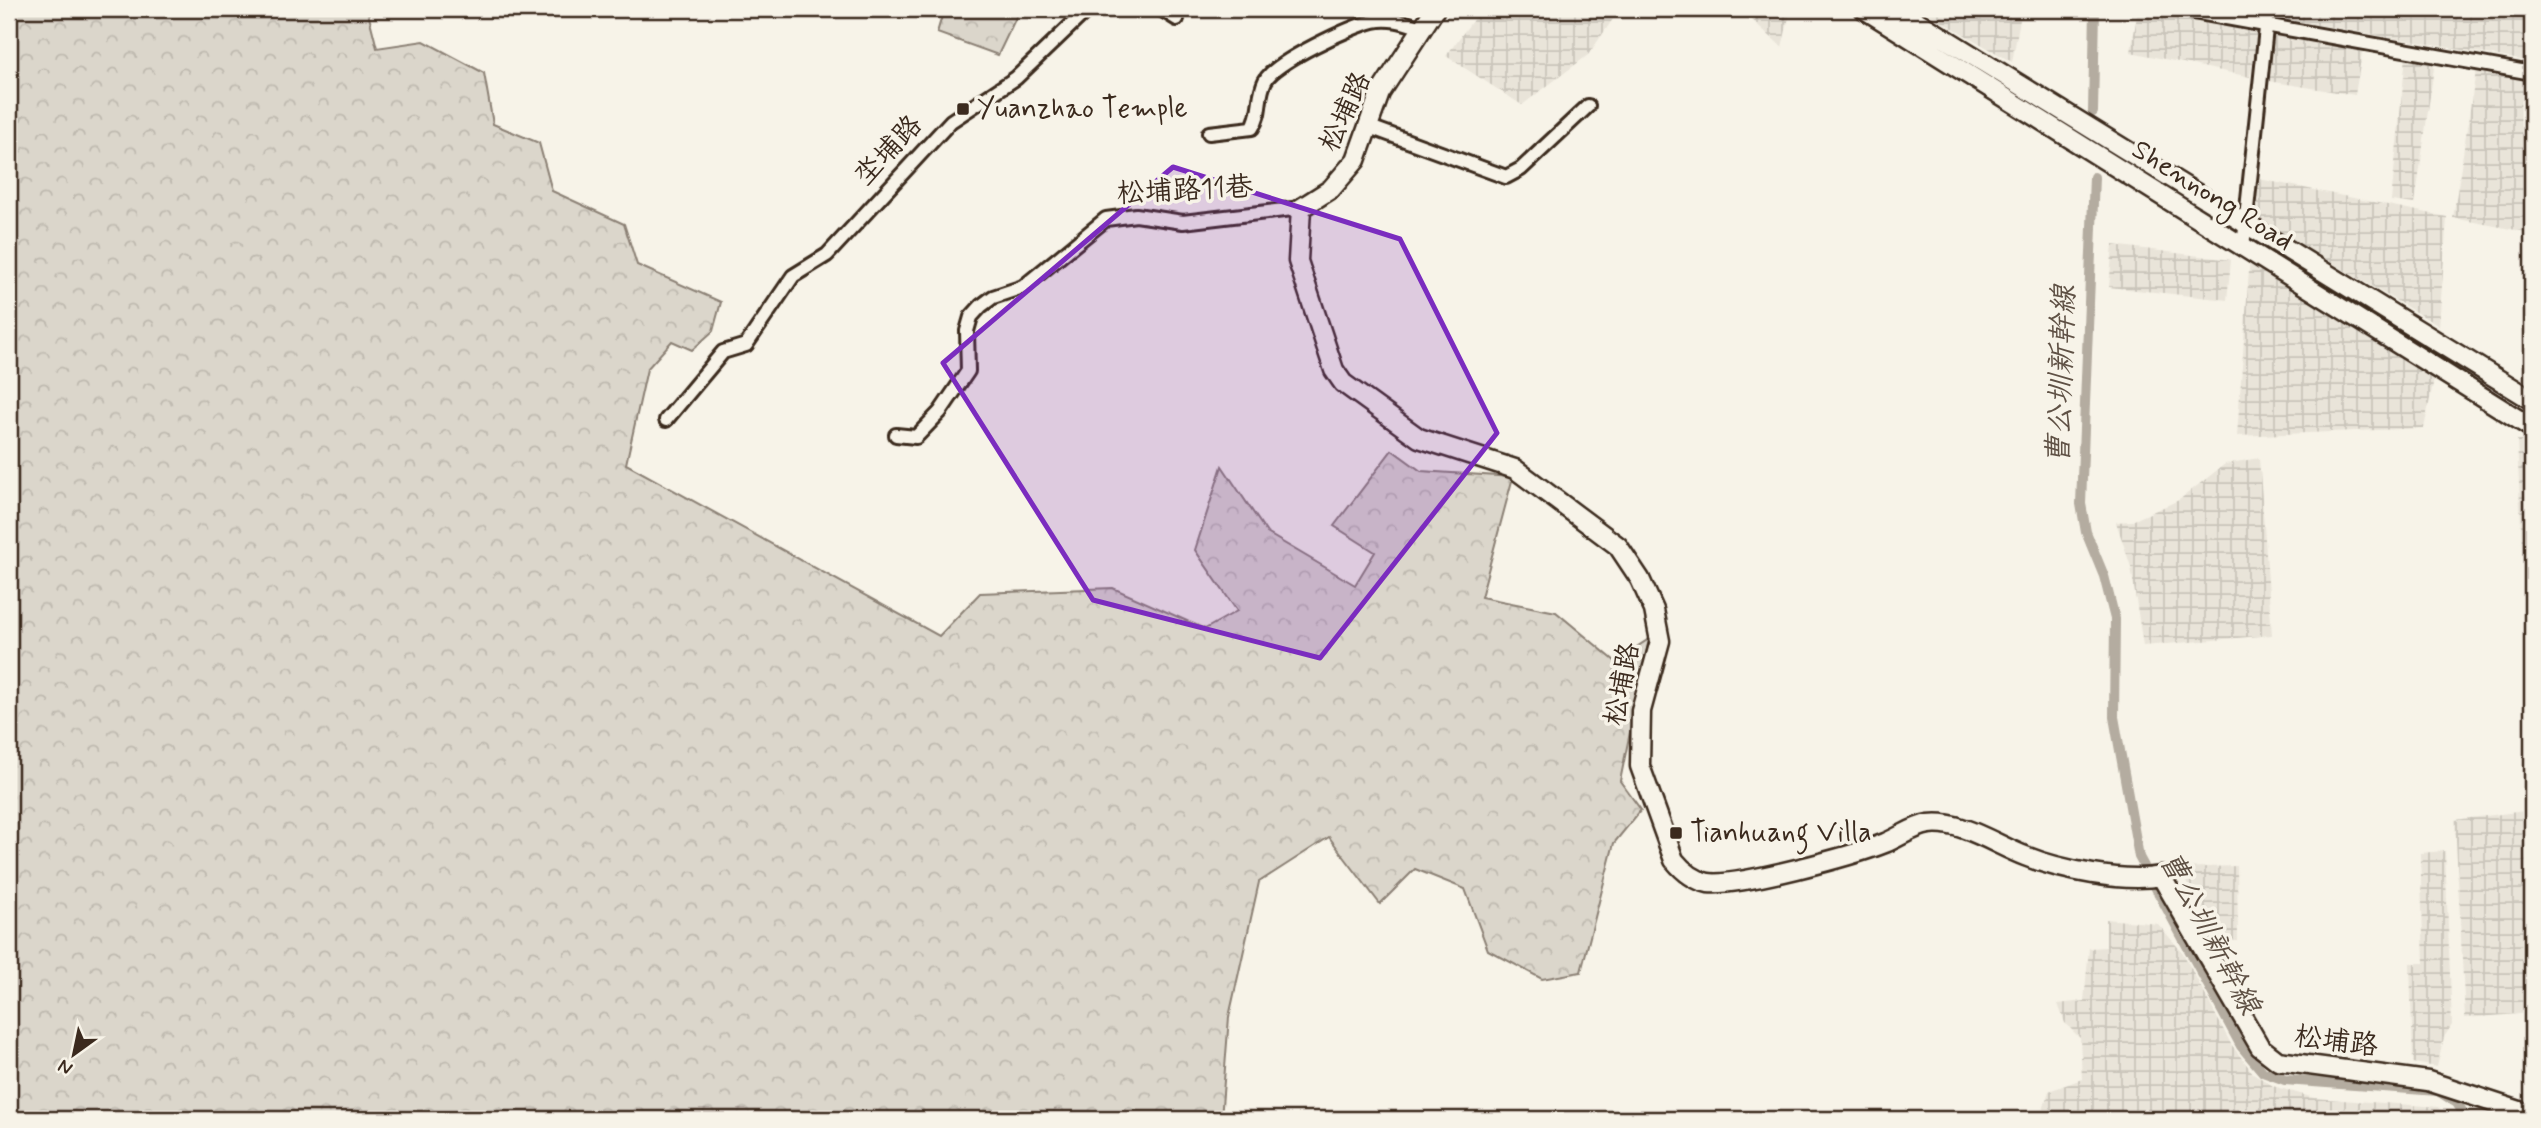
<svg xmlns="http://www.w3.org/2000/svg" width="2541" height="1128" font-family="Mynerve,'LXGW WenKai TC',sans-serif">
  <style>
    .industrial { fill: url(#industrial-grid) }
    .forest { fill: url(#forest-crowns); stroke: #8b8074; stroke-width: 2 }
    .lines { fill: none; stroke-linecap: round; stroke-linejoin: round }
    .canal { stroke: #b4aca0; stroke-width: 10 }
    .street-casing { stroke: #3b2a1e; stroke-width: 18 }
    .secondary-casing { stroke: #3b2a1e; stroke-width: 23 }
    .street { stroke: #f7f3e8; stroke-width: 12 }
    .secondary { stroke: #f7f3e8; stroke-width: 18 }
    .marked { fill: #7b2cbf; fill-opacity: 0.2; stroke: #7b2cbf; stroke-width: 5; stroke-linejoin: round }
    .poi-dot { fill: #3b2a1e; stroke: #f7f3e8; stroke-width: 2.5 }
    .labels { text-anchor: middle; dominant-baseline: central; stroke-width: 7; stroke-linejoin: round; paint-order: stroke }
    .poi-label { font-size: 28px; fill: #3b2a1e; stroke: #f7f3e8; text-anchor: start }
    .street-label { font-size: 28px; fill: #3b2a1e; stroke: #f7f3e8 }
    .water-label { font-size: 30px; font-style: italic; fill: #5f5145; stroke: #f7f3e8 }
  </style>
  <defs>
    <pattern id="industrial-grid" width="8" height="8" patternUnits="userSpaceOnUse" patternTransform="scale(1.75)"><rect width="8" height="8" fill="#e9e4d9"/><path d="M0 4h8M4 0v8" fill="none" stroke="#c9c4ba"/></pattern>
    <pattern id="forest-crowns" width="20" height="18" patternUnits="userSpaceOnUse" patternTransform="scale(1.75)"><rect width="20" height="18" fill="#dbd6cb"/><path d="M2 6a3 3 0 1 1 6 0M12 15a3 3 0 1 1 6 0" fill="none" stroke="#bdb8ae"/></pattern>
  </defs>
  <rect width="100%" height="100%" fill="#f7f3e8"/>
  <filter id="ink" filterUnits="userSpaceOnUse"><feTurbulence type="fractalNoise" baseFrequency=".0143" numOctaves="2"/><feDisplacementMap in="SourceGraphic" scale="14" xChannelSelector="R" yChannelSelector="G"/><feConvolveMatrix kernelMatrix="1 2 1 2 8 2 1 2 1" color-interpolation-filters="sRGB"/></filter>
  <g filter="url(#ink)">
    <path class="industrial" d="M1481,9H1620L1588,55L1522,105L1446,56Z
      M1740,9H1791L1782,47Z
      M1920,9H2022L2012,62Z
      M2138,9L2259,32L2250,77L2131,52Z
      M2278,9H2532V62L2278,18Z
      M2270,32L2363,47L2355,95L2268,81Z
      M2406,56L2435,60L2415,204L2391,201Z
      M2476,71L2532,82V233L2453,218Z
      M2259,179L2447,217L2439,326L2256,218Z
      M2113,245L2231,260L2227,300L2109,287Z
      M2250,257L2435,374L2424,428L2237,436Z
      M2517,440H2532V615H2525Z
      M2259,458L2272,635L2143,646L2131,567L2116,522L2132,521L2179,500L2225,464Z
      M2532,810V1013L2465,1018L2455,820Z
      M2445,851L2452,1025L2444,1037L2437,1067L2413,1063L2410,963H2424L2420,853Z
      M2237,866L2238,941H2220L2178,868Z
      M2106,919L2158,924L2183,953L2231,1044L2253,1073L2273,1086L2314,1098L2439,1107L2446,1119H2001L2043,1110L2049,1091L2082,1079L2080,1038L2065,1023L2058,1004L2084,1001L2089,948L2106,947Z"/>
    <path class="forest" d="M9,9H367L377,48L424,41L484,73L493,124L539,143L552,191L624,224L637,265L721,302L713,331L692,350L672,341L647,369L626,464L939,636L980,593L1113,588L1205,629L1237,611L1195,550L1222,466L1267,533L1355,585L1375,552L1334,526L1392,450L1421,471L1513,477L1481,597L1556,612L1615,661L1649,639L1620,781L1641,810L1614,843L1581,972L1542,979L1488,950L1465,889L1415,869L1380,904L1329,837L1259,882L1229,1017L1221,1119H9Z
      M944,9H1020L998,55L937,33Z"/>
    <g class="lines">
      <path class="canal" d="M2093,112L2095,9
        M2094,177L2081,504L2086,532L2104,576L2115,619L2114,717L2139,857L2241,1046L2263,1072L2285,1080L2438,1091L2457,1103L2467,1119"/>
      <defs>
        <path id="street" d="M1161,9L1177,19
          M2193,12L2532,73
          M1367,126L1506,177L1521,169L1588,106
          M1209,133L1252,128C1262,114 1257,97 1265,81C1274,62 1352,26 1374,21C1390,17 1406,23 1422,28
          M2243,247L2268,9
          M666,420L723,352L746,345L793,276L827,255L951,121L1016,78L1088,9
          M896,435L916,437L940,412L968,371L967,331L971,317L981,306L993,297L1023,287L1106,219L1136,215L1183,222L1301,208"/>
        <path id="secondary" d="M1435,9L1380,93L1356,160L1331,189L1301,208L1298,261L1334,370L1343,383L1419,438L1515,469L1618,546L1640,579L1654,610L1660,641L1641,711L1640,766L1674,860C1683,871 1693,880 1708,883C1738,887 1855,855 1885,843C1900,837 1914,826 1929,824C1961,820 1996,845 2025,856C2060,870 2124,883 2161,876L2260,1047L2278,1061L2428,1081L2532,1115
          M1864,9L2532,428
          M1897,9L2532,400"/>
      </defs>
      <use href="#street" class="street-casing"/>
      <use href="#secondary" class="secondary-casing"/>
      <use href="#street" class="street"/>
      <use href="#secondary" class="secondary"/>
    </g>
  </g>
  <path class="marked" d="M1173,167L1400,239L1497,433L1320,658L1093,600L943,363Z"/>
  <g class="poi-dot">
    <rect x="956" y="102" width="14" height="14" rx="3.5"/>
    <rect x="1669" y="826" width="14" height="14" rx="3.5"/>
  </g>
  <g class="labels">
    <g class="poi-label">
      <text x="977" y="109">Yuanzhao Temple</text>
      <text x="1690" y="833">Tianhuang Villa</text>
    </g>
    <g class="street-label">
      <text transform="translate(1346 112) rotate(-65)">松埔路</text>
      <text transform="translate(889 151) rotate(-47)">坔埔路</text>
      <text transform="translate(1185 191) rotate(-3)">松埔路11巷</text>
      <text transform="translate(2212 196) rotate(32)">Shennong Road</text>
      <text transform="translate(1623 684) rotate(-79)">松埔路</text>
      <text transform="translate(2336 1042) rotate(7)">松埔路</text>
    </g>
    <g class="water-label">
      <text transform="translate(2062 375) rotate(-88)">曹公圳新幹線</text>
      <text transform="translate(2209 933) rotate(62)">曹公圳新幹線</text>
    </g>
  </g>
  <rect width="2541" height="1128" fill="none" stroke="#f7f3e8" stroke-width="35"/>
  <rect x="18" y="18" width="2506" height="1093" fill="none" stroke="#3b2a1e" stroke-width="2.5" filter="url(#ink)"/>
  <g transform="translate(74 1054) rotate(213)" stroke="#f7f3e8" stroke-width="5" paint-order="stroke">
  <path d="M0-5L12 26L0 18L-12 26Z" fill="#3b2a1e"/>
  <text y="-10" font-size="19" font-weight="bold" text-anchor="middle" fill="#3b2a1e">N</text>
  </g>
</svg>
